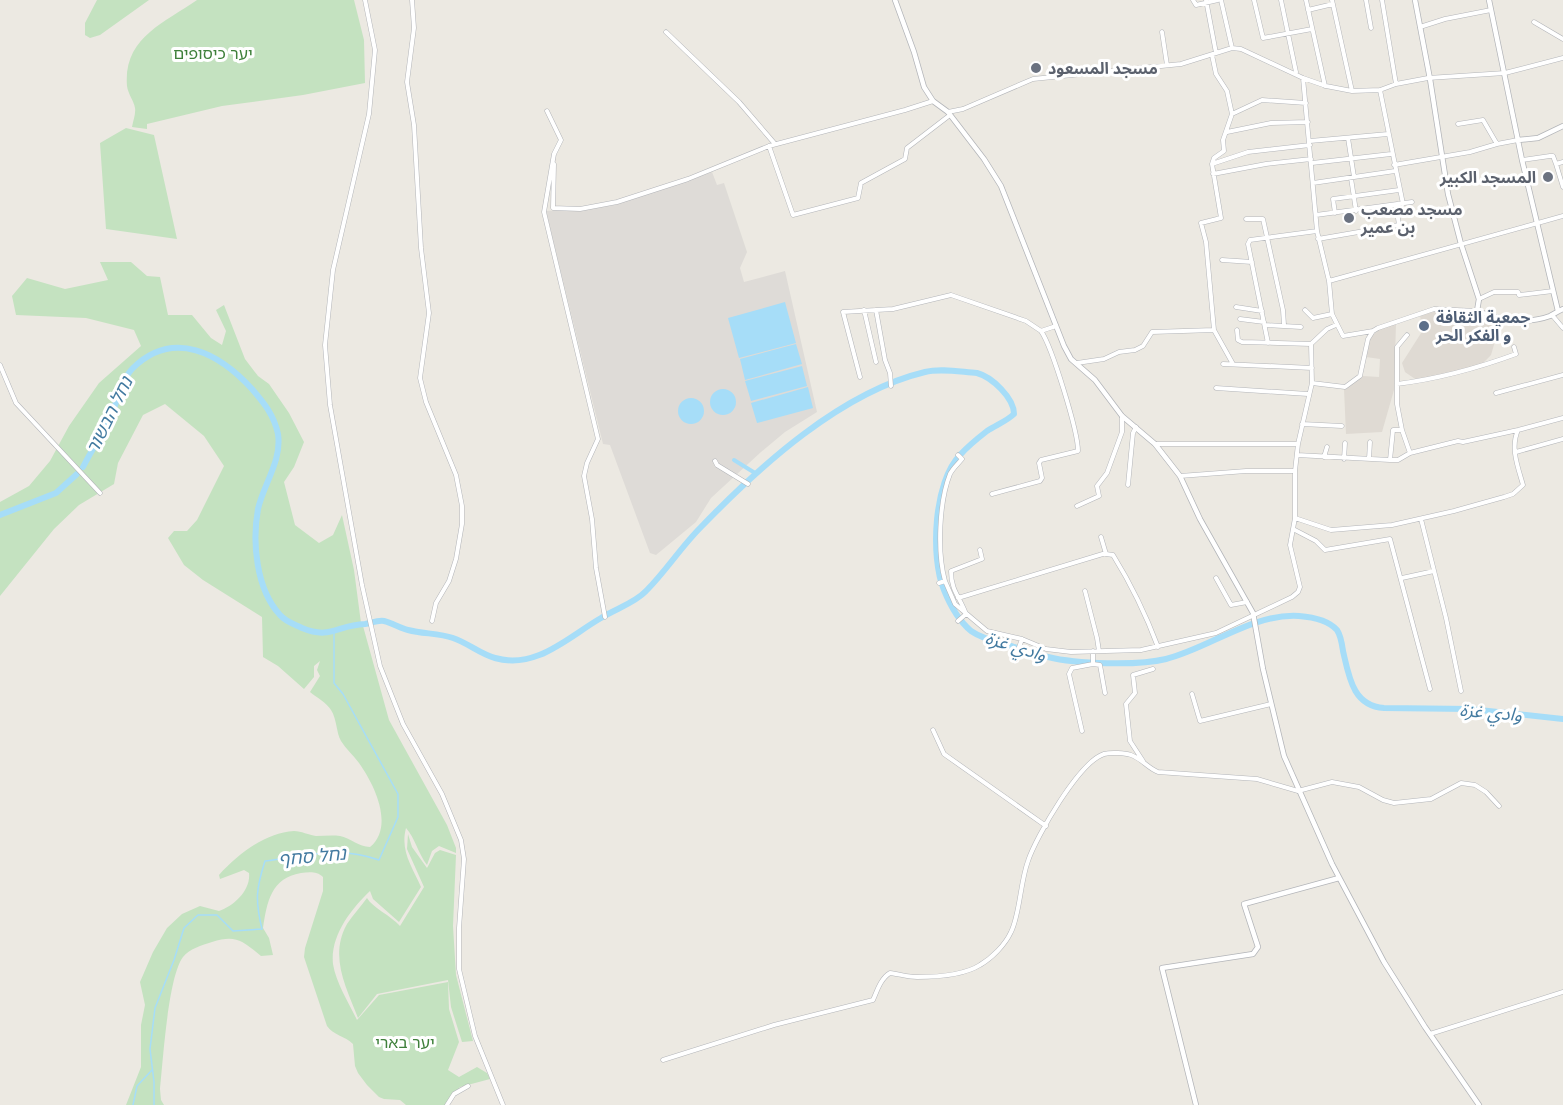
<svg xmlns="http://www.w3.org/2000/svg" width="1563" height="1105" font-family="Inter,'Noto Sans Arabic','Noto Sans Hebrew',sans-serif">
  <style>
    .industrial { fill: #dedbd7 }
    .education { fill: #dfdad3 }
    .green { fill: #c4e2c0 }
    .water { fill: #a6ddf8 }
    .lines { fill: none; stroke-linecap: round; stroke-linejoin: round }
    .stream { stroke: #a6ddf8; stroke-width: 1.5 }
    .canal { stroke: #a6ddf8; stroke-width: 4 }
    .river { stroke: #a6ddf8; stroke-width: 6 }
    .minor-casing { stroke: #b3b5b9; stroke-width: 5 }
    .tertiary-casing { stroke: #b3b5b9; stroke-width: 6 }
    .minor { stroke: #fff; stroke-width: 4 }
    .tertiary { stroke: #fff; stroke-width: 4.5 }
    .worship-dot { fill: #6b7280; stroke: #fff; stroke-width: 2 }
    .service-dot { fill: #5c6f8a; stroke: #fff; stroke-width: 2 }
    .labels { text-anchor: middle; dominant-baseline: central; stroke-width: 6; stroke-linejoin: round; paint-order: stroke }
    .park-label { font-size: 16px; fill: #3f803b; stroke: #fff }
    .worship-label { font-size: 16px; font-weight: bold; fill: #5b616d; stroke: #fff; text-anchor: start }
    .service-label { font-size: 16px; font-weight: bold; fill: #4e5e75; stroke: #fff; text-anchor: start }
    .water-label { font-size: 18px; font-style: italic; fill: #427aa0; stroke: #fff }
  </style>
  <rect width="100%" height="100%" fill="#ece9e2"/>
  <path class="industrial" d="M712,172L717,185L724,183L747,252L740,268L744,282L785,271L817,412L785,432L761,452L711,498L696,522L656,555L650,553L610,445L603,444L546,211L596,208L615,205Z"/>
  <path class="education" d="M1461,310L1482,318L1483,316L1501,321L1491,355L1482,364L1418,381L1405,372L1402,363L1423,330L1420,316L1433,312Z
    M1396,324L1394,390L1382,432L1346,434L1344,389L1363,376L1379,377L1380,359L1366,357L1368,342L1373,335L1379,330Z"/>
  <path class="green" d="M97,0H149L100,35L90,38L85,35V23Z
    M197,0H354L364,40L365,83L303,95L222,106L147,124V129L132,127C133,121 136,114 135,108C134,101 128,94 127,86C123,38 164,23 197,0Z
    M126,128L154,135L177,239L106,229L100,143Z
    M100,262H131L147,276L160,277L168,315H192L211,338L222,345L226,331L216,310L224,305L245,359L258,376L269,384L289,413L304,442L294,467L284,482L295,525L319,543L333,535L342,515L354,570L361,623L351,624L363,626L389,720L447,825L456,848V853L439,846L432,851L427,865C418,853 415,838 406,828C400,851 412,866 421,887L399,922L373,899L370,891C351,909 330,936 333,964C336,983 349,1003 357,1020L379,995L448,982L449,1009L459,1042L448,1070L459,1077L477,1067L487,1073L490,1079L460,1087L447,1105H406L400,1100L384,1099L379,1097L367,1085L358,1073L355,1066L353,1044C345,1036 333,1035 327,1026L304,957L305,948L323,891V877C317,871 309,872 301,873C271,878 267,902 263,928L269,938L273,955L261,956C243,941 236,934 212,942C202,945 189,949 183,957C168,977 163,1061 160,1089L161,1100L164,1105H126L141,1067V1025L145,1005L140,982L153,952L167,928L182,914L200,906L219,911C234,906 251,890 249,873L244,870L220,879L219,875C238,854 265,833 294,831C301,831 309,835 316,836C324,836 332,835 340,836C350,838 359,847 370,847C395,826 374,784 359,763C353,755 346,749 341,741C336,732 337,719 331,710C327,703 316,697 310,692L320,676L317,670L320,661L314,666V677L304,689L278,666L263,657L262,617L203,580L184,565L168,538L174,531H187L197,520L224,466L204,436L165,404L143,415L118,463L114,484L79,505L54,529L0,596V502L29,486L50,461L69,426L99,383L141,346L134,330L86,318L16,315L12,296L27,278L65,289L108,280Z
    M408,834L412,847L427,868L435,853L440,850L456,855L453,926L456,975L473,1041L462,1042L451,1007L448,980L377,994L358,1018C346,987 329,956 347,924C353,915 361,906 367,898C372,907 391,916 400,926L424,887L407,849Z"/>
  <path class="water" d="M785,302L796,343L739,358L728,318Z
    M796,344L802,364L745,380L740,359Z
    M802,366L807,386L751,401L745,381Z
    M808,387L813,408L757,423L751,403Z
    M710 402a13 13 0 1 1 26 0a13 13 0 1 1-26 0Z
    M678 411a13 13 0 1 1 26 0a13 13 0 1 1-26 0Z"/>
  <g class="lines">
    <path class="stream" d="M133,1105L137,1086L152,1070
      M154,1105V1082L150,1049L155,1008L174,960L184,928L198,915H217L233,931L262,929C255,900 256,889 265,861C307,856 338,845 379,860L398,817V794L343,694L334,683V632"/>
    <path class="canal" d="M734,460L755,473"/>
    <path class="river" d="M83,467C91,451 101,436 109,421C117,404 120,381 133,368C174,328 220,354 252,389C264,403 274,415 278,434C282,461 264,483 258,509C252,542 256,589 280,615C286,622 294,624 302,628C331,640 337,625 365,624C371,623 378,620 384,621C392,623 400,628 408,630C423,634 439,633 453,638C468,643 480,654 495,658C536,670 568,637 601,618C615,609 635,603 646,591C666,571 681,547 701,527C760,466 841,392 925,372C941,368 961,372 977,373C992,377 1014,398 1014,414C1007,421 996,425 987,431C978,438 968,446 960,455C934,481 930,557 944,590C950,605 958,620 971,631C984,640 999,642 1014,647C1025,650 1036,654 1048,657C1076,664 1138,666 1166,659C1210,648 1252,613 1299,616C1312,617 1328,620 1337,630C1341,636 1342,644 1343,651C1349,677 1353,706 1384,708L1470,709L1563,719
      M0,515L56,493L77,474"/>
    <defs>
      <path id="minor" d="M365,0L375,50L369,114L333,270L325,345L330,405L362,585L380,666L403,724L442,794L461,840L464,859L459,928V969L475,1036L503,1105
        M412,0L414,28L407,82L414,125L421,248L429,313L420,378L426,402L456,475L462,506V524L456,559L449,581L436,603L432,621
        M1193,0L1196,5L1218,0
        M1206,0L1216,53
        M1221,0L1232,48
        M1254,0L1263,38L1312,29
        M1281,0L1296,72
        M1306,0L1325,86
        M1332,0L1352,91
        M1366,0L1371,28
        M1382,0L1396,84
        M1308,10L1333,4
        M1534,22L1563,39
        M1420,27L1445,19L1491,10
        M666,32L739,102L775,144
        M1162,32L1167,65
        M1212,55L1216,74L1227,91L1232,114L1223,140L1224,151L1214,158L1212,164L1221,218L1201,223L1206,242L1214,330L1233,364
        M1303,78L1317,231L1329,281L1332,314L1343,336L1373,331L1378,328L1434,309L1477,311
        M1380,90L1403,204
        M547,111L561,140L554,154L544,212L598,439L587,463L584,476L592,519L596,568L605,617
        M948,112L963,109L1033,79L1181,64L1232,48L1241,49L1303,78L1326,86L1352,91L1380,90L1396,84L1428,78L1505,73L1563,58
        M1232,114L1262,100L1306,103
        M1458,124L1483,120L1497,144
        M1227,132L1271,123L1308,122
        M1348,138L1354,177
        M1310,141L1388,134
        M769,146L793,215L858,198L861,183L905,159L907,148L950,115
        M1522,160L1550,156H1553L1556,164L1563,162
        M1312,163L1391,154
        M554,164L553,208L580,209L617,202L688,179L769,146L905,110L933,101
        M1212,164L1248,152L1310,145
        M1556,164L1563,187
        M1394,165L1470,152L1497,144L1518,140
        M1213,174L1266,164L1311,159
        M1351,178L1356,211
        M1313,183L1395,171
        M1335,213L1333,199L1399,190
        M1316,215L1412,202
        M1246,219H1263L1283,310L1284,325
        M1318,239L1399,225L1396,205
        M1222,260L1252,262
        M1329,281L1563,216
        M1479,299L1494,292H1518L1519,295L1553,291
        M1236,307L1262,311
        M864,310L876,362
        M876,310L885,360L890,373L891,386
        M1305,310L1313,318L1332,314
        M1552,315L1563,328
        M1240,319L1264,322
        M1265,325L1301,327
        M1237,330L1238,340L1242,342L1311,344L1327,329L1336,325
        M1268,343L1248,244L1250,240L1317,231
        M1311,344L1312,383
        M1077,363L1104,359L1119,352L1135,350L1143,346L1152,332L1214,330
        M1223,364L1312,368
        M0,365L16,403L100,493
        M860,377L843,312L893,309L951,295L1026,321L1041,331
        M1397,384C1437,379 1478,368 1516,354L1514,347
        M1216,388L1308,394
        M1496,393L1563,375
        M1302,424L1342,426
        M1402,430L1410,453
        M1155,444H1298
        M1516,452L1563,439
        M1297,455L1390,460L1393,430H1402L1397,404V347L1407,335
        M1324,457L1327,447
        M1344,459L1345,443
        M1369,459L1370,442
        M1390,460H1398L1410,453L1458,441L1463,442L1518,430L1563,418
        M715,461L717,465L748,484
        M1180,476L1246,471H1295
        M1128,485L1133,433L1136,427
        M992,494L1040,481L1042,478L1039,463L1041,460L1078,451C1078,431 1052,347 1041,331L1056,326
        M1077,506L1099,496L1097,486L1107,473L1122,432V416
        M1295,518L1331,530L1392,525L1454,511L1504,497L1513,494L1523,485C1518,467 1510,448 1518,430
        M1421,519L1446,618L1461,691
        M1293,529L1316,541L1325,550L1390,539L1430,689
        M1101,537L1106,554L1113,555C1131,584 1146,615 1158,647
        M1216,578L1231,605L1247,602
        M1402,578L1434,571
        M945,581C937,552 939,502 950,474C953,468 958,464 962,459L958,455
        M939,583L945,581L955,604L987,631L1022,639L1046,649L1071,652L1141,650L1216,633L1292,597L1298,592L1300,587L1290,545L1295,518V471L1298,444L1312,383L1345,387L1360,376L1368,339L1373,331
        M1085,591L1097,638L1099,651
        M958,598L1106,553
        M958,621L966,614C960,597 951,591 951,571L982,559L980,550
        M1018,650L1022,639
        M1093,664V651
        M1192,694L1200,721L1271,704
        M933,730L944,754L1046,826
        M1082,731L1069,674L1072,668L1093,664L1100,665L1105,693
        M1143,761L1130,741L1126,704L1135,693L1133,675L1153,669
        M1430,1034L1563,992
        M663,1060L774,1025L873,1000C877,991 881,978 890,973C899,974 908,977 917,977C936,977 964,975 980,965C992,958 1005,945 1011,932C1020,914 1020,883 1028,861C1036,837 1079,762 1104,754C1111,752 1125,753 1131,755C1142,759 1148,768 1158,772L1257,779L1298,791L1332,782L1359,787L1383,800L1394,803L1431,799L1461,783L1475,785L1486,792L1499,806
        M447,1105L454,1094L468,1086"/>
      <path id="tertiary" d="M895,0L914,52L924,87L933,101L948,112L984,159L1001,186L1064,346L1071,359L1095,380L1122,416L1155,444L1180,476L1200,519L1253,613L1263,669L1284,756L1332,864L1384,962L1425,1027L1479,1105
        M1415,0L1430,79L1448,194L1461,244L1479,299L1477,311C1502,320 1525,325 1550,316C1554,314 1558,311 1563,309
        M1489,0L1522,160L1558,311
        M1518,140L1538,138L1563,126
        M1196,1105L1162,968L1253,954L1258,947L1244,904L1339,878"/>
    </defs>
    <use href="#minor" class="minor-casing"/>
    <use href="#tertiary" class="tertiary-casing"/>
    <use href="#minor" class="minor"/>
    <use href="#tertiary" class="tertiary"/>
  </g>
  <g class="worship-dot">
    <circle cx="1036" cy="68" r="6"/>
    <circle cx="1548" cy="177" r="6"/>
    <circle cx="1349" cy="218" r="6"/>
  </g>
  <circle class="service-dot" cx="1424" cy="326" r="6"/>
  <g class="labels">
    <g class="park-label">
      <text x="213" y="53">יער כיסופים</text>
      <text x="405" y="1042">יער בארי</text>
    </g>
    <g class="worship-label">
      <text x="1048" y="68">مسجد المسعود</text>
      <text x="1536" y="177" text-anchor="end">المسجد الكبير</text>
      <text x="1361" y="209">مسجد مصعب<tspan x="1361" dy="18">بن عمير</tspan></text>
    </g>
    <g class="service-label">
      <text x="1436" y="317">جمعية الثقافة<tspan x="1436" dy="18">و الفكر الحر</tspan></text>
    </g>
    <g class="water-label">
      <text transform="translate(109 415) rotate(-64)">נחל הבשור</text>
      <text transform="translate(1016 646) rotate(17)">وادي غزة</text>
      <text transform="translate(1491 712) rotate(5)">وادي غزة</text>
      <text transform="translate(312 856) rotate(-5)">נחל סחף</text>
    </g>
  </g>
</svg>
